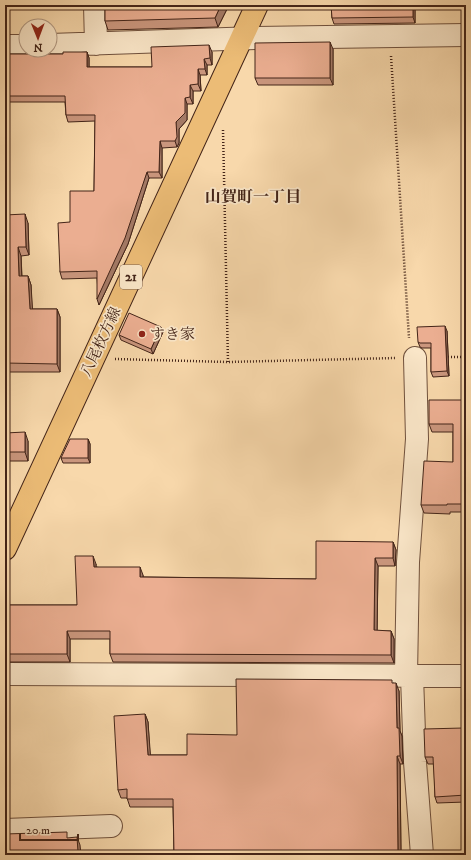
<svg xmlns="http://www.w3.org/2000/svg" width="471" height="860" font-family="'IM FELL DW Pica','Noto Serif JP',serif">
  <style>
    .lines { fill: none; stroke-linecap: round; stroke-linejoin: round }
    .minor-casing { stroke: #70513d; stroke-width: 24 }
    .major-casing { stroke: #432418; stroke-width: 24 }
    .path { stroke: #432418; stroke-width: 2.5; stroke-dasharray: 1 2; stroke-linecap: butt }
    .minor { stroke: #fae6c8; stroke-width: 22 }
    .major { stroke: #ecbc76; stroke-width: 22 }
    .wall { fill: #ca967d; stroke: #432418 }
    .shaded-wall { fill: #a47a66; stroke: #432418 }
    .building { fill: #ebae91; stroke: #432418 }
    .poi-dot { fill: #8f2418; stroke: #fae6c8; stroke-width: 1.5 }
    .labels { text-anchor: middle; dominant-baseline: central; stroke-width: 3.5; stroke-linejoin: round; paint-order: stroke }
    .shield { fill: #fae6c8; stroke: #7a5e4d; stroke-width: 1 }
    .shield-label { font-size: 14px; font-weight: bold; fill: #432418 }
    .poi-label { font-size: 15px; fill: #432418; stroke: #fae6c8; text-anchor: start }
    .street-label { font-size: 15px; fill: #432418; stroke: #fae6c8 }
    .neighbourhood-label { font-size: 16px; font-weight: bold; fill: #432418; stroke: #fae6c8 }
  </style>
  <rect width="100%" height="100%" fill="#f8d8ab"/>
  <filter id="stains"><feTurbulence type="fractalNoise" baseFrequency=".005" numOctaves="4"/><feColorMatrix values="0 0 0 0 .2 0 0 0 0 .09 0 0 0 0 .02 0 0 0 .5 -.17"/></filter>
  <radialGradient id="worn" r=".72"><stop offset=".6" stop-color="#630" stop-opacity="0"/><stop offset="1" stop-color="#630" stop-opacity=".3"/></radialGradient>
  <g class="lines">
    <defs>
      <path id="minor" d="M95,5L96,44
        M50,45L256,38L466,35
        M5,46H26
        M5,674L466,676
        M406,676L408,562L417,439L415,358
        M412,676L415,762L422,855
        M5,830L111,826"/>
      <path id="major" d="M5,549L257,5"/>
    </defs>
    <use href="#minor" class="minor-casing"/>
    <use href="#major" class="major-casing"/>
    <path class="path" d="M391,56L409,338
      M223,130L228,362
      M445,357H466
      M115,359L228,362L396,358"/>
    <use href="#minor" class="minor"/>
    <use href="#major" class="major"/>
  </g>
  <path class="wall" d="M105,5H229L218,27L108,30L105,21Z
    M331,5H415V23L334,24L332,18Z
    M333,49V85H258L255,78Z
    M87,52L89,58V67H152L212,52V65H207V75H200L201,91H193V104H187V120L179,129V143L177,147L162,148V178H149L128,244L99,305L97,278L62,279L60,272L70,222L94,191L95,121L68,122L66,115L65,102H5V54H63Z
    M5,215L28,223L29,255L21,256L22,276H28L31,285L32,309H57L60,317V372H5Z
    M447,331L449,376L433,377L431,372V348H422L420,347L418,342Z
    M163,332L153,354L121,340L119,335Z
    M466,400V512H450V514L424,513L421,505L453,462V432H432L429,424Z
    M5,433L28,441V461H5Z
    M88,439L90,444V463H63L61,458Z
    M393,542L396,550L395,566H378L377,631H391L394,639V663L113,662L110,654V639H70V662H5V605H77L96,564V567L143,575V577L316,579Z
    M394,683L399,691L400,731L402,736L403,764H400L401,855H153L174,854L173,807H130L127,798H121L118,790L145,714L148,722L150,755H187L237,735Z
    M466,689V802L437,803L435,797L434,764H428L425,757L463,728Z"/>
  <path class="shaded-wall" d="M221,5H229L218,27L215,18Z
    M413,5H415V23L413,17Z
    M330,42L333,49V85L330,78Z
    M209,45L212,52V65L210,58Z
    M87,52L89,58V74L87,67Z
    M204,59L207,65V75L205,69Z
    M198,69L200,75L201,91L198,84Z
    M190,85L193,91V104L190,97Z
    M185,98L187,104V120L179,129V143L177,147L175,141L176,122Z
    M160,141L162,148V178L159,172Z
    M147,172L149,178L128,244L99,305L97,299Z
    M25,214L28,223L29,255L26,247Z
    M18,247L21,256L22,285L19,276Z
    M28,276L31,285L33,317L30,309Z
    M57,309L60,317V372L57,364Z
    M445,326L447,331L449,376L447,371Z
    M161,327L163,332L153,354L151,349Z
    M25,432L28,441V461L25,452Z
    M88,439L90,444V463L88,458Z
    M393,542L396,550L395,566L393,558Z
    M93,556L96,564V575L94,567Z
    M375,558L378,566L377,638L374,630Z
    M140,567L143,575V585L140,577Z
    M67,631L70,639V662L67,654Z
    M391,631L394,639V663L391,655Z
    M396,683L399,691L400,731L402,736L403,764L400,756L397,728Z
    M145,714L148,722L151,763L148,755Z
    M397,756L400,764L401,855H398Z
    M77,837L80,845L81,855H75Z"/>
  <path class="building" d="M105,5H221L215,18L105,21Z
    M331,5H413V17L332,18Z
    M330,42V78H255V43Z
    M209,45L210,58L204,59L205,69H198V84L190,85V97L185,98V113L176,122L177,137L175,141H160L159,172H147L125,238L97,299V271L60,272L58,223L70,222V191H94L95,115H66L65,96H5V54H63V52H87V67H152L151,47Z
    M25,214L26,247H18L19,276H28L30,309H57V364L5,363V215Z
    M129,313L161,327L151,349L119,335Z
    M445,326L447,371L431,372V343H420L418,342L417,327Z
    M429,400H466V504H447V505H421L424,461L453,462V424H429Z
    M25,432V452H5V433Z
    M70,439H88V458H61Z
    M316,541L393,542V558H375L374,630L391,631V655L110,654V631H67V654H5V605H77L75,556H93L94,567H140V577L316,579Z
    M236,679L392,680V683H396L397,728H399L400,756H397L398,855H153L174,854L173,799H127V789L118,790L114,716L145,714L148,755H187V734L237,735Z
    M462,689H466V795L435,797L433,757H425L424,729L463,728Z
    M67,832V838L77,837L78,852L75,855H5V834Z"/>
  <circle class="poi-dot" cx="142" cy="334" r="4"/>
  <g class="labels">
    <rect class="shield" x="120" y="265" width="22" height="24" rx="3"/>
    <g class="shield-label">
      <text x="131" y="277">21</text>
    </g>
    <g class="poi-label">
      <text x="150" y="334">すき家</text>
    </g>
    <g class="street-label">
      <text transform="translate(101 342) rotate(-65)">八尾枚方線</text>
    </g>
    <g class="neighbourhood-label">
      <text x="253" y="197">山賀町一丁目</text>
    </g>
  </g>
  <rect width="471" height="860" fill="none" stroke="#f8d8ab" stroke-width="20"/>
  <rect x="6" y="6" width="459" height="848" fill="none" stroke="#432418" stroke-width="2"/>
  <rect x="10" y="10" width="451" height="840" fill="none" stroke="#432418"/>
  <g transform="translate(38 38) rotate(179)"><circle r="19" fill="#fae6c8" stroke="#b19882"/>
  <path d="M0-3L7 15L0 10L-7 15Z" fill="#8f2418"/>
  <text y="-6" font-size="11" font-weight="bold" text-anchor="middle" fill="#432418">N</text>
  </g>
  <path d="M20 834v6h58v-6" fill="none" stroke="#432418" stroke-width="2"/>
  <text x="26" y="834" font-size="12" fill="#432418" stroke="#fae6c8" stroke-width="3" paint-order="stroke">20 m</text>
  <rect width="100%" height="100%" filter="url(#stains)"/>
  <rect width="100%" height="100%" fill="url(#worn)"/>
</svg>
